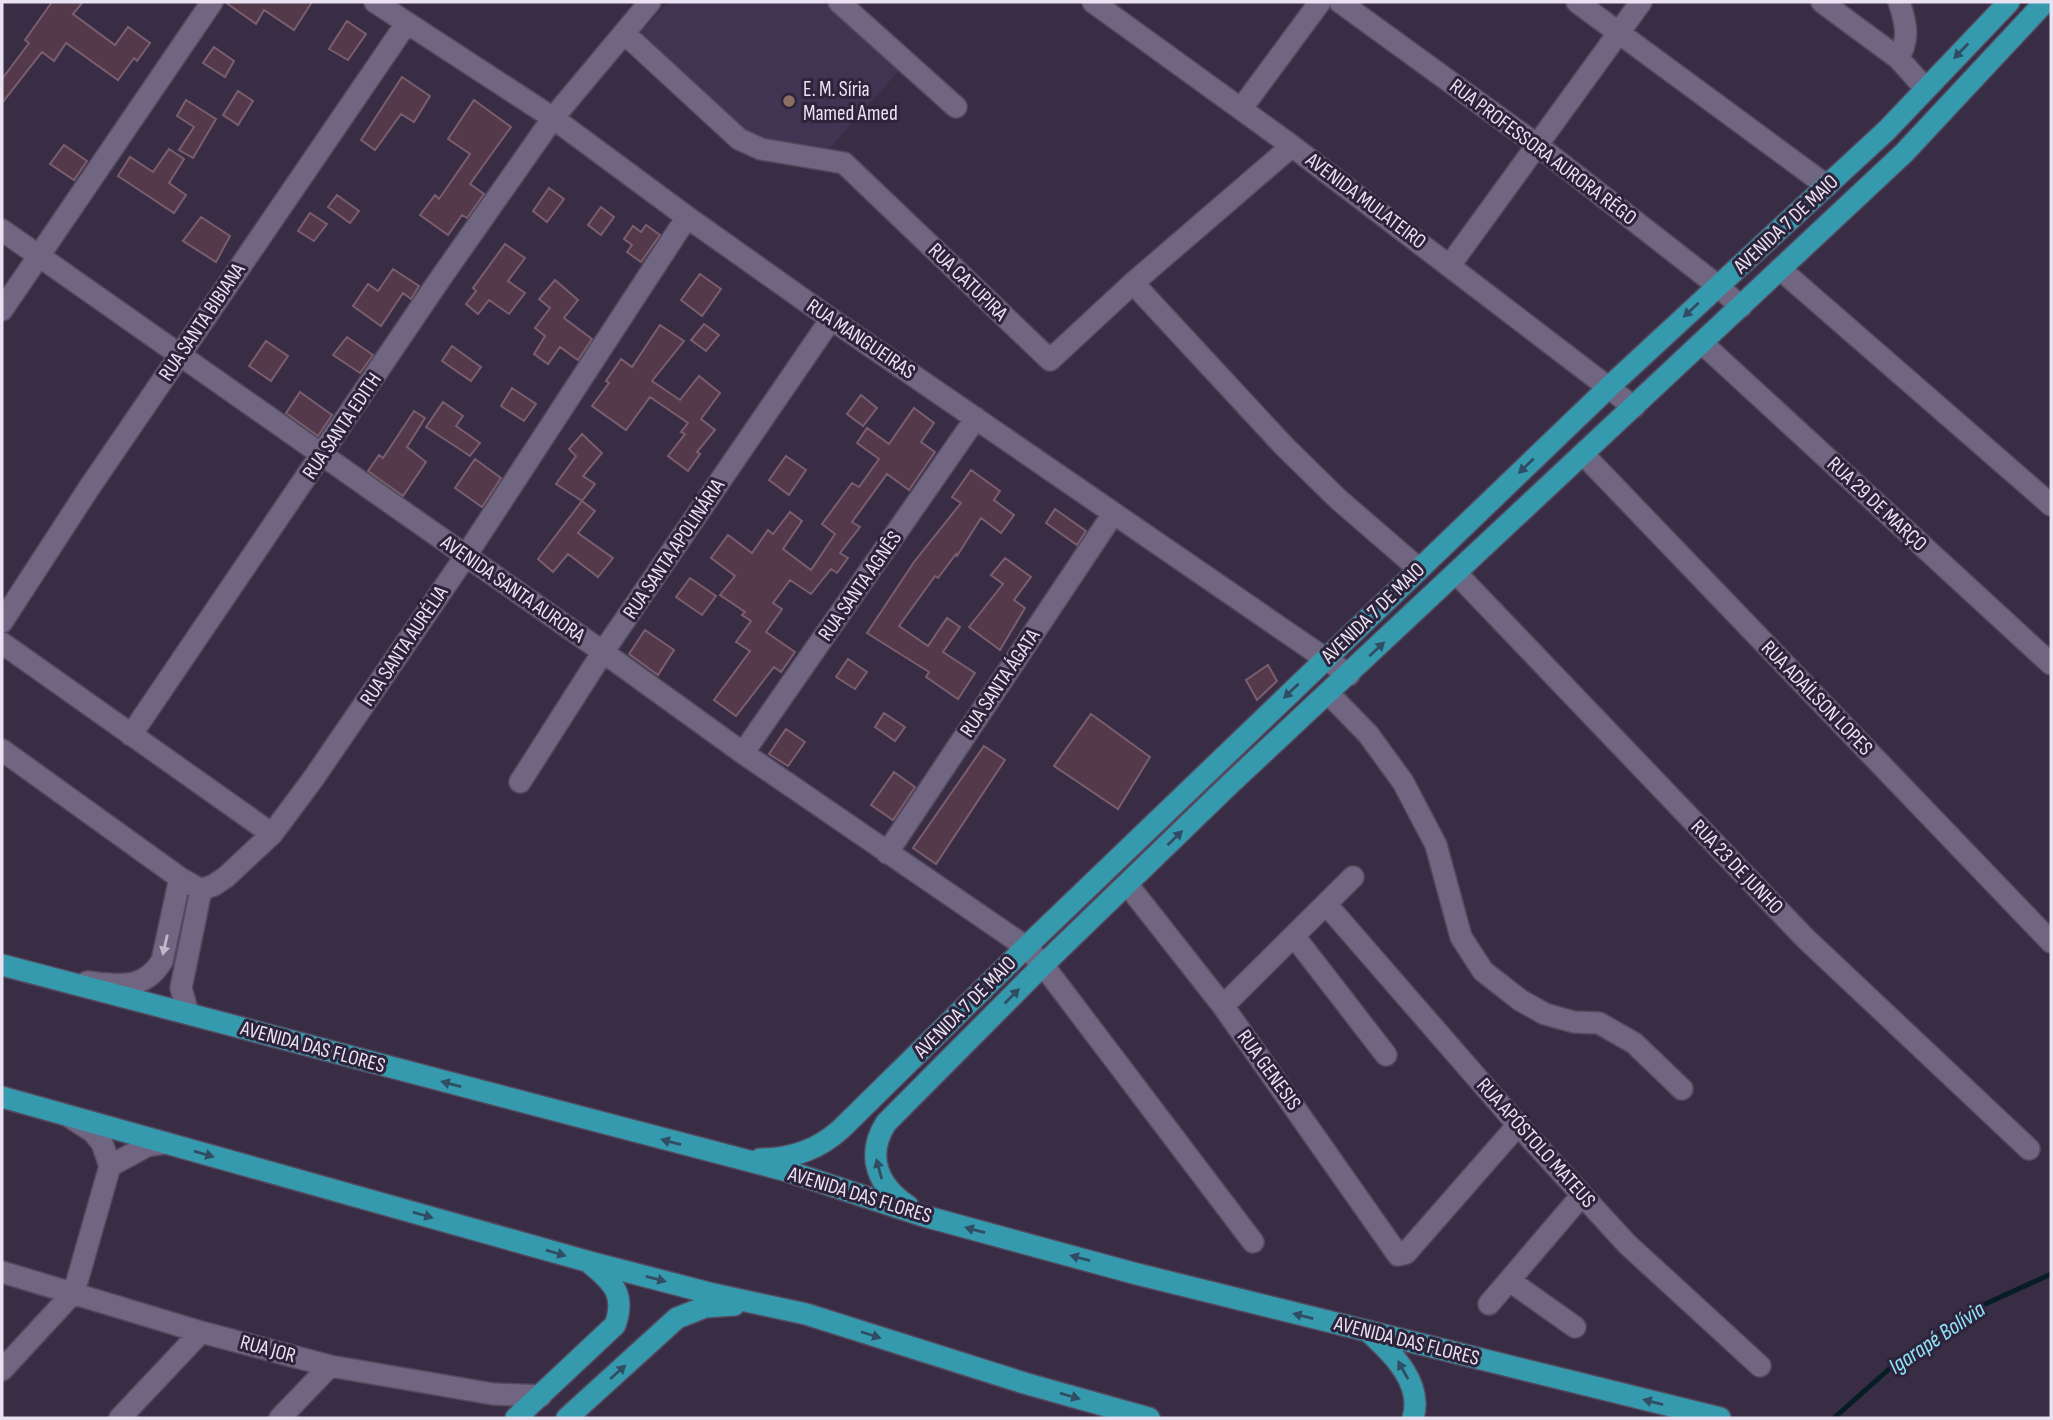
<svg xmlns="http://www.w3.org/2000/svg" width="2053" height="1420" font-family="'Sofia Sans Condensed',sans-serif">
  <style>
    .built { fill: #413452 }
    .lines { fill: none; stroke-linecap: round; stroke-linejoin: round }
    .stream { stroke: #051d23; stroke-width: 5 }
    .building { fill: #533949; stroke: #7a5e6e; stroke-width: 2 }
    .minor-casing { stroke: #544a5f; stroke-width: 24 }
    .major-casing { stroke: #544a5f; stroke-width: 24 }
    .minor { stroke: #716681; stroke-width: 21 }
    .major { stroke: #369aaf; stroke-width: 21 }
    .oneway { fill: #304d63 }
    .oneway2 { fill: #bfb7ca }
    .education-dot { fill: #8d6e63; stroke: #2d233a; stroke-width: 2.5 }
    .labels { text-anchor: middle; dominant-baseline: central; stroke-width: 6; stroke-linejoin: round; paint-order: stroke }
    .poi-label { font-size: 21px; fill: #e9e2f2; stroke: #2d233a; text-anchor: start }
    .street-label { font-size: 21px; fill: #e9e2f2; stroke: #2d233a }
    .water-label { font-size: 23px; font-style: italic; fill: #8fe3fa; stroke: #2d233a }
  </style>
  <rect width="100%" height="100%" fill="#382d45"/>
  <path class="built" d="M668,2H830L903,66L830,148L744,136L636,38Z"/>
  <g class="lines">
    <path class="stream" d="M1834,1418L1897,1362L1972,1310L2051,1274"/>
  </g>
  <path class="building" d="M52,2H83L73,14L115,45L128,27L150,43L137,61L134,58L118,80L66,43L54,61L42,52L2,103V79L29,43L25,40Z
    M225,2H312L294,30L264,10L256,24Z
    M347,21L366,34L348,60L329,49Z
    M214,47L234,61L225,77L203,63Z
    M402,77L430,96L414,122L401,114L375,150L361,140Z
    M238,91L253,101L238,125L223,115Z
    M186,100L216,119L193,158L179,150L194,127L177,116Z
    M474,100L511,127L470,184L484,194L467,218L462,215L448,235L420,215L435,195L439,199L470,154L448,139Z
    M64,145L87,161L74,180L50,164Z
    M169,149L184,159L169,183L186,195L174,213L118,176L130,157L153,172Z
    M549,188L564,199L547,222L533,211Z
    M337,195L359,211L350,223L328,207Z
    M601,207L614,217L601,235L588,225Z
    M310,213L327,224L314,241L298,231Z
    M201,217L230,236L216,262L183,241Z
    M646,225L660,235L641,262L627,252L632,245L624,239L633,226L641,232Z
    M505,244L525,258L508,281L525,293L509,314L489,300L478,314L466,304L476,291L473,288Z
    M393,269L419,286L411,299L403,293L381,326L353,306L368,284L378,291Z
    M700,274L721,289L702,316L681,300Z
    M555,280L578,300L564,318L592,339L578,360L560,347L548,364L534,354L545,336L535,328L550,308L539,299Z
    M704,324L719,335L706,351L691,340Z
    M660,325L684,341L652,381L680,400L699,376L720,393L701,419L715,430L697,452L700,454L688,471L668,456L685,434L681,432L688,423L650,397L626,430L592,406L609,383L606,381L621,359L632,367Z
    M347,337L373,355L360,373L333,355Z
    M266,341L288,356L271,381L249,366Z
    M452,346L481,367L471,381L442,361Z
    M512,388L536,404L524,421L501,406Z
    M300,392L332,415L318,436L286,413Z
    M861,395L877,408L863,426L847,414Z
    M443,402L463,416L456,426L480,443L470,456L426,427Z
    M914,408L934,423L921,442L935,452L909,490L887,474L852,522L860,527L840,553L848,558L837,573L831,569L811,594L790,580L773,603L782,609L766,632L795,652L781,672L774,667L736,716L714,700L750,651L736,642L751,621L742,615L745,612L720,595L735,576L711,558L728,535L752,553L768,530L773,534L790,512L802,521L783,549L811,570L835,534L822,524L852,483L859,487L879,459L857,443L867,428L889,444Z
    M414,411L425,418L407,447L426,462L403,496L368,471L379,455L383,458Z
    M582,434L602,453L583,476L595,484L582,501L556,484L576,456L569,449Z
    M786,456L806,470L789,495L769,480Z
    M475,459L501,478L482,507L455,488Z
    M971,470L1000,491L994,500L1014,515L1001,533L981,518L957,556L956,554L938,578L935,576L899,626L928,646L947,618L960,627L943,652L975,673L958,699L926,677L929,672L867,633L914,562L961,503L952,497Z
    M582,501L595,511L578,533L613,558L598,577L568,554L553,572L538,559Z
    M1055,509L1086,531L1077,545L1046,523Z
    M1005,558L1031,577L1014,600L1025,608L1000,650L969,627L1003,584L991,575Z
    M690,578L716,596L702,615L676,597Z
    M645,630L674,650L658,675L629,654Z
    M848,659L867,672L855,689L836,677Z
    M1268,665L1277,681L1257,700L1246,680Z
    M884,713L905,727L895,741L875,727Z
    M1091,714L1150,757L1118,809L1054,766Z
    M786,729L805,742L788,766L769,754Z
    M984,746L1005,760L936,864L913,848Z
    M894,772L915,787L893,820L871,805Z"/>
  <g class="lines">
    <defs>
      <path id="minor" d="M375,2L553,118L687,217L831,319L1349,675
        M839,2L956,107
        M1093,2L1292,146L1634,407
        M1340,2L1537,145L1718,286L1741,307
        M1577,2L1827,186
        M1822,2L1898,58L1925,88
        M624,33L739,139L761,149L844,163L1050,360L1133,283L1292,146
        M1898,58C1910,39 1906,23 1899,2
        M1241,109L1320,2
        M2,230L603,652L743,753L1026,947L1043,965L1253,1242
        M1450,265L1641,2
        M1780,269L2051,505
        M1133,283L1284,446L1338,499L1419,569
        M2,310L212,2
        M1702,343L2051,664
        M1584,455L2051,942
        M1457,574L1805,938L2029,1149
        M2,622L89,488L406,24
        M2,643L272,834
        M1329,694L1368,734L1403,782L1436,845L1461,937L1483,971L1520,1000L1545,1014L1574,1022L1599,1023L1634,1043L1682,1089
        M131,735L440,279L553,118L650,2
        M2,750L180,878L201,890L214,885L226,877L272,834L313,779L465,557L687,217
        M743,753L976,418
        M520,782L603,652L831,319
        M887,853L1113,514
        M1127,884L1223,1006L1398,1255L1406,1253L1518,1125
        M1326,904L1518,1125L1627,1244L1760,1366
        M1294,936L1386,1055
        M87,982C118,985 144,991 162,961L180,878
        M1223,1006L1353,877
        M188,1013L181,988L201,890
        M110,1166L147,1146L166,1143
        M2,1272L201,1332L330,1366L493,1394L541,1396
        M1510,1281L1575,1327
        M1489,1304L1582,1195
        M2,1370L74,1292L110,1166L102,1143L93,1132L71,1118
        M120,1418L201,1332
        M280,1418L330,1366"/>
      <path id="major" d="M2,965L787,1171L924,1216L1133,1273L1720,1418
        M2,1097L590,1262L709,1293L806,1314L1024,1383L1149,1418
        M760,1159C791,1159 818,1150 841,1129L1026,947L1609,387L1887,130L2009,2
        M908,1206C878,1186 865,1156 886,1123L1043,965L1229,785L1904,153L2045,2
        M1371,1334C1394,1355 1423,1384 1413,1418
        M516,1418L615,1325C626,1295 613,1282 591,1264
        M567,1418L677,1318L705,1307L734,1305"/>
    </defs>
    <use href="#minor" class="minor-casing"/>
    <use href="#major" class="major-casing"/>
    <use href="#minor" class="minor"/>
    <use href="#major" class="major"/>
  </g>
  <defs><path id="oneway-solid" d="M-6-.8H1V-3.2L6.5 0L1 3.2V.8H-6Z" transform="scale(1.75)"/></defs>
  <g class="oneway">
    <use href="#oneway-solid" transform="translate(1961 51) rotate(134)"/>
    <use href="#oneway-solid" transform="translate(1691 310) rotate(137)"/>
    <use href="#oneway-solid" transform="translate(1526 466) rotate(136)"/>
    <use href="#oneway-solid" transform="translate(1377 649) rotate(-43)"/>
    <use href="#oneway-solid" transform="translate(1291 691) rotate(136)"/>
    <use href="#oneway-solid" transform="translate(1175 838) rotate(-44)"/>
    <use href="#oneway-solid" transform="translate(1012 996) rotate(-45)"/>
    <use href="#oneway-solid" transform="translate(451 1084) rotate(-165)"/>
    <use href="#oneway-solid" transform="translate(671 1142) rotate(-165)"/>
    <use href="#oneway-solid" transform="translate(204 1154) rotate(16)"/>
    <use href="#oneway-solid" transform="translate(879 1169) rotate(-105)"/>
    <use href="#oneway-solid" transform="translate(423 1215) rotate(16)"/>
    <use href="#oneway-solid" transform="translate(975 1230) rotate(-165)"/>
    <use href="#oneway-solid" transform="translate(556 1253) rotate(16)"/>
    <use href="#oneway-solid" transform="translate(1080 1258) rotate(-165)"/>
    <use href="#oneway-solid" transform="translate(656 1279) rotate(14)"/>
    <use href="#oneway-solid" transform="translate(1303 1316) rotate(-166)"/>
    <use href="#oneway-solid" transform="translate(871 1335) rotate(18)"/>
    <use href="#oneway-solid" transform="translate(1403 1370) rotate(-119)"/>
    <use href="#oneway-solid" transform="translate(618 1372) rotate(-42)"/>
    <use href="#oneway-solid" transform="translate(1070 1396) rotate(16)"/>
    <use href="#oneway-solid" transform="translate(1653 1402) rotate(-166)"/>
  </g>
  <use class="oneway2" href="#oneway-solid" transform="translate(165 945) rotate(103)"/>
  <circle class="education-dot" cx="789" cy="101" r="7"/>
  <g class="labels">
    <g class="poi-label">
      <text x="803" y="89">E. M. Síria<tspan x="803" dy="24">Mamed Amed</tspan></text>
    </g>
    <g class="street-label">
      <text transform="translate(1543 152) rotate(37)">RUA PROFESSORA AURORA RÊGO</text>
      <text transform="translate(1366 201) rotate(37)">AVENIDA MULATEIRO</text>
      <text transform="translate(1786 224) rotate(-43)">AVENIDA 7 DE MAIO</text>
      <text transform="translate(968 282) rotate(44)">RUA CATUPIRA</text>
      <text transform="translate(202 322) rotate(-56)">RUA SANTA BIBIANA</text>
      <text transform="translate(861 339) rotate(34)">RUA MANGUEIRAS</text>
      <text transform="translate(342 426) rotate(-56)">RUA SANTA EDITH</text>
      <text transform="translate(1877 504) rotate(43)">RUA 29 DE MARÇO</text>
      <text transform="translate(674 549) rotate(-56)">RUA SANTA APOLINÁRIA</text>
      <text transform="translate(860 586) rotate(-55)">RUA SANTA AGNÊS</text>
      <text transform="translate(513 589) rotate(35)">AVENIDA SANTA AURORA</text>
      <text transform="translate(1373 613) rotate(-44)">AVENIDA 7 DE MAIO</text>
      <text transform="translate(404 646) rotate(-56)">RUA SANTA AURÉLIA</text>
      <text transform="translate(1000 683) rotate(-56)">RUA SANTA ÁGATA</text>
      <text transform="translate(1817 698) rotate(46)">RUA ADAÍLSON LOPES</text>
      <text transform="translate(1737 867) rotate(46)">RUA 23 DE JUNHO</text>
      <text transform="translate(965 1007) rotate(-45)">AVENIDA 7 DE MAIO</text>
      <text transform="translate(313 1047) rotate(15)">AVENIDA DAS FLORES</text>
      <text transform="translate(1269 1070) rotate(54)">RUA GENESIS</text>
      <text transform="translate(1536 1143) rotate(48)">RUA APÓSTOLO MATEUS</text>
      <text transform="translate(860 1195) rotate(17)">AVENIDA DAS FLORES</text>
      <text transform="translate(1407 1341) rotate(14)">AVENIDA DAS FLORES</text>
      <text transform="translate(268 1349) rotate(15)">RUA JOR</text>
    </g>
    <g class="water-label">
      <text transform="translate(1937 1338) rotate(-34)">Igarapé Bolívia</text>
    </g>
  </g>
  <rect width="2053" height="1420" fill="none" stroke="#e9e2f2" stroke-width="7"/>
</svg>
